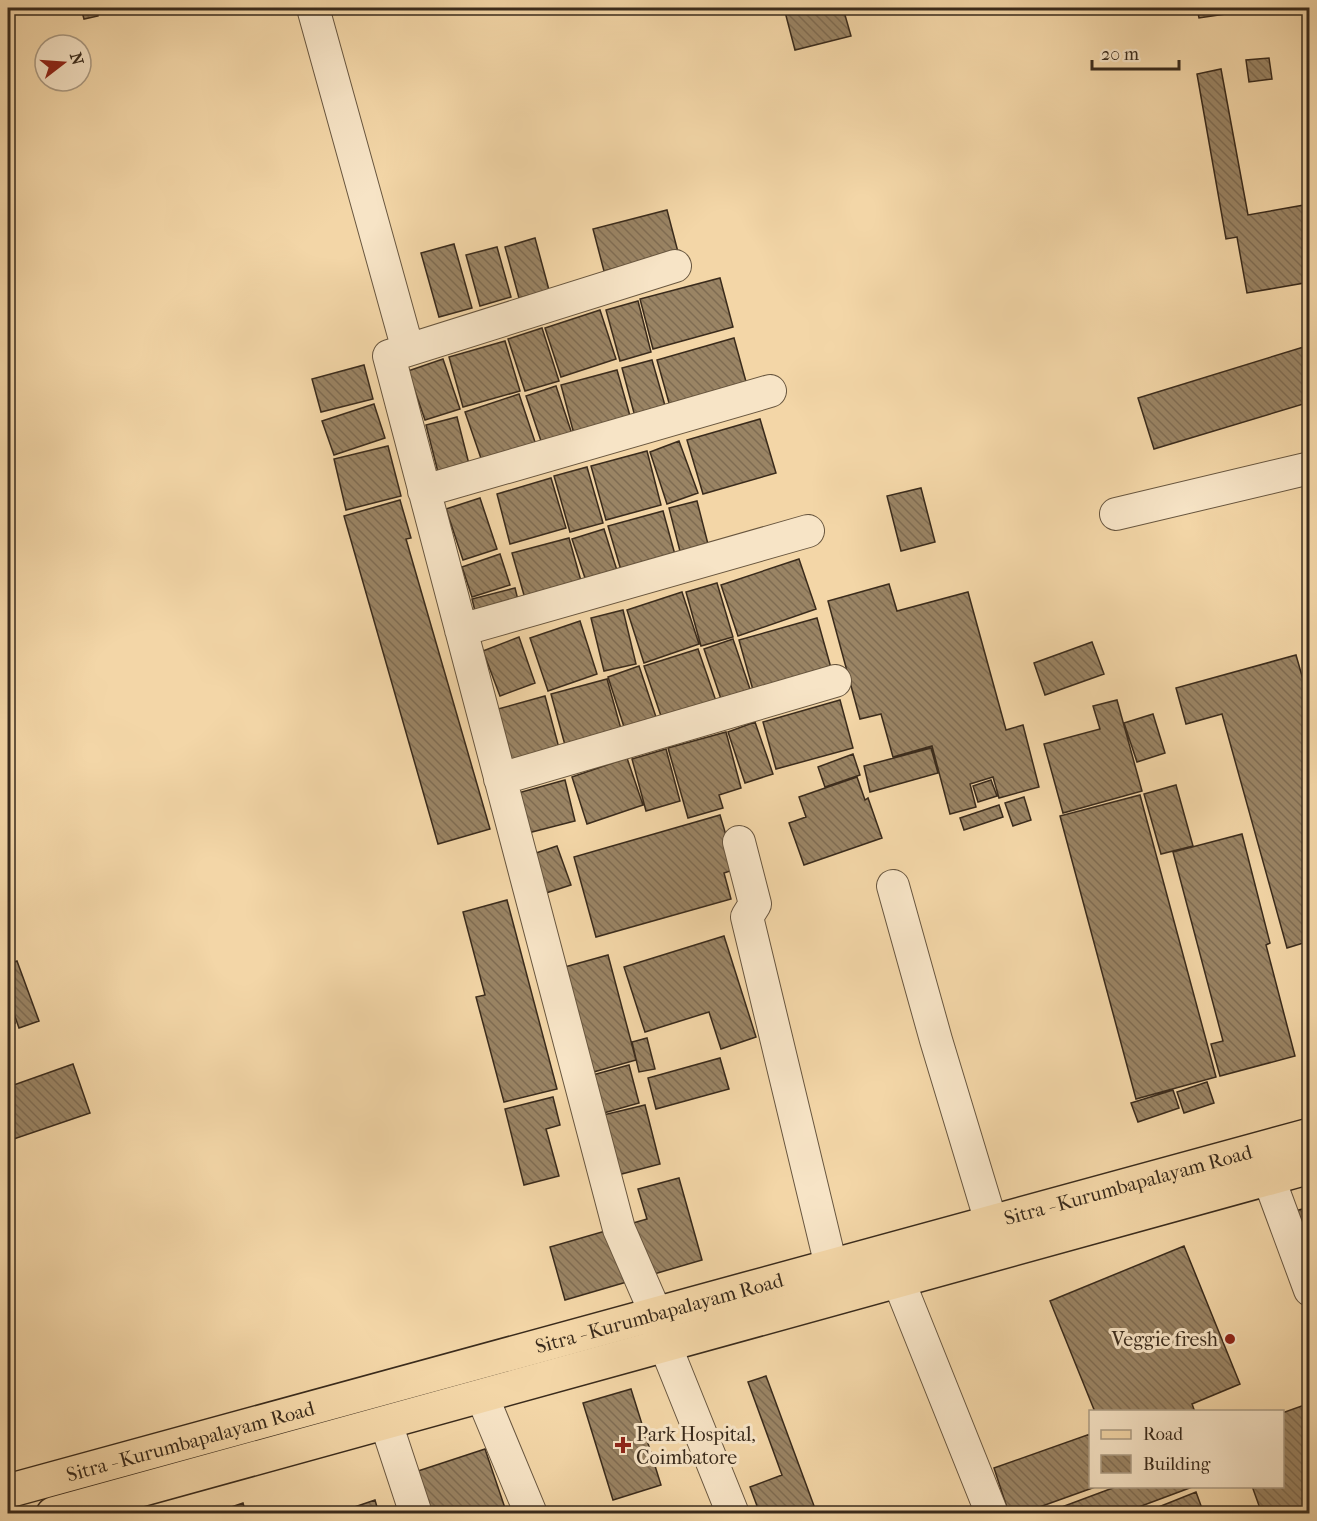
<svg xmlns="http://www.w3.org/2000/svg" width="1317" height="1521" font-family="'IM FELL French Canon',serif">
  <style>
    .building { fill: url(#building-back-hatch); stroke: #3a2b1c; stroke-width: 1.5 }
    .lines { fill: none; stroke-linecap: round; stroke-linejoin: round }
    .minor-casing { stroke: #68563f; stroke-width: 34 }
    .major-casing { stroke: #3a2b1c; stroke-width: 36 }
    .minor { stroke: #f7e4c6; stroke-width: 32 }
    .major { stroke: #f3d6a7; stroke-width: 33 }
    .poi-dot { fill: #8f2418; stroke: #f7e4c6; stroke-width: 2 }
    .labels { text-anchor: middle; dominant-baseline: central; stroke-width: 6; stroke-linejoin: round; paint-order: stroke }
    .street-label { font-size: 20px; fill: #3a2b1c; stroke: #f7e4c6 }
    .poi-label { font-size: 20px; fill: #3a2b1c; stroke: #f7e4c6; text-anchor: end }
  </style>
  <defs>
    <pattern id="building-back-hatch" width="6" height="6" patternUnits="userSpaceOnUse" patternTransform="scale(1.5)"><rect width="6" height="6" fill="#9a8464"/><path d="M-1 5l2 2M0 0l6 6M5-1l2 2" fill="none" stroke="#7f6c52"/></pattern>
  </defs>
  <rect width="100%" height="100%" fill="#f3d6a7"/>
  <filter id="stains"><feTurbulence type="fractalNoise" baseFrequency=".00333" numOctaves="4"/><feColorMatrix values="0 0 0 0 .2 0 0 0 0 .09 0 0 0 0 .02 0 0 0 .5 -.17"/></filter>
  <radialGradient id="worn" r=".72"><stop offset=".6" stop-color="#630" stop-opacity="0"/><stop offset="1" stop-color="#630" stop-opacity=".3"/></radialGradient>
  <path class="building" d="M81,8H97L98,16L84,19Z
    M784,8H843L851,36L795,50Z
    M1197,8H1224L1225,14L1199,18Z
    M1269,58L1272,79L1249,82L1246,60Z
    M1221,69L1248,215L1310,204V282L1247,293L1237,237L1226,239L1197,74Z
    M667,210L678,252L604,271L593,229Z
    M535,238L549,290L519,298L505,247Z
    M454,244L472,308L439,317L421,253Z
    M497,247L511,297L480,306L466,255Z
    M720,278L733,327L653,349L640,299Z
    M638,301L651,352L620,361L606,310Z
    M600,310L616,359L561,377L545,328Z
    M542,328L559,381L525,391L508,339Z
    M734,338L748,389L671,410L657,360Z
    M505,341L520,391L463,407L449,357Z
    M1310,345V402L1154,449L1138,398Z
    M443,359L460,409L425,420L408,371Z
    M652,360L668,416L637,424L622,368Z
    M364,365L373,399L321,412L312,379Z
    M617,370L632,423L575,438L561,385Z
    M556,386L573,437L543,447L526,396Z
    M519,394L537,448L484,467L465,412Z
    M374,404L385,438L334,455L322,421Z
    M457,417L470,468L439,476L426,425Z
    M760,419L776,473L703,494L687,440Z
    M679,441L698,493L667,504L650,452Z
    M388,446L401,496L346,510L334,459Z
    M647,451L661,505L606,520L591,466Z
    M587,467L603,523L570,532L554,476Z
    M551,478L566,528L510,544L497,494Z
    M921,488L935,542L901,551L887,496Z
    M480,498L497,549L463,560L446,509Z
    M400,500L411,538L406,539L490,829L438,844L344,516Z
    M697,501L710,552L682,559L669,508Z
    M663,511L677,562L623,577L608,526Z
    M604,529L620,580L589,590L572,539Z
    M569,538L583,588L526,602L512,553Z
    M500,554L510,585L472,597L462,567Z
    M799,559L816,609L738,636L721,585Z
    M717,583L733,637L701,646L686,592Z
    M889,584L897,611L968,592L1006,730L1023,725L1039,787L999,798L993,777L970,784L976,807L950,814L932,746L893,757L881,714L860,719L828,601Z
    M515,588L521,612L478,623L472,599Z
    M682,592L699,644L644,663L627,610Z
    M623,610L636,664L604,671L591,618Z
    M817,618L831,668L753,690L739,640Z
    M580,621L597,674L548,691L530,638Z
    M519,637L535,683L500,696L483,651Z
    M733,639L750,689L721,699L704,649Z
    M1092,642L1104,674L1045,695L1034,663Z
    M698,649L716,701L662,719L644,666Z
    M1296,655L1308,697L1310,696V941L1287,948L1222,714L1186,724L1176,688Z
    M639,666L657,720L625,730L608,677Z
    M607,679L621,729L565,745L551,694Z
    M545,696L559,748L512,761L498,709Z
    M840,700L853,748L776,769L763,722Z
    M1117,700L1142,791L1063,813L1044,744L1100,729L1093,706Z
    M1153,714L1165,753L1137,762L1124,723Z
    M755,722L773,774L745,783L728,732Z
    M726,732L741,788L719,795L723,808L688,818L668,748Z
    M931,748L938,773L870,792L864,766Z
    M666,749L680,801L646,811L632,759Z
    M853,754L860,775L825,787L818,767Z
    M627,758L643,805L587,824L572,777Z
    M857,777L865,800L868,798L882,838L804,865L789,823L806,817L799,797Z
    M565,780L575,821L528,833L518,793Z
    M991,780L997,796L978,802L973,786Z
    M1176,785L1193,846L1161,854L1144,794Z
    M1140,795L1216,1077L1136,1099L1060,816Z
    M1024,797L1031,820L1013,826L1005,803Z
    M999,805L1003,817L964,830L960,818Z
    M720,815L736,869L724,873L731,899L596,937L574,857Z
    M1242,834L1270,943L1266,945L1295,1056L1220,1076L1211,1044L1223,1041L1173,852Z
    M557,846L571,885L546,893L533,854Z
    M507,900L557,1089L504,1102L476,997L485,995L463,912Z
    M724,936L756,1037L721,1049L709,1012L645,1032L624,967Z
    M608,955L636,1060L590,1073L561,968Z
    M17,961L39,1021L19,1028L8,997V964Z
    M8,1002L15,1023L8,1026Z
    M647,1038L655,1069L639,1072L632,1042Z
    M720,1058L729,1089L656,1109L648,1078Z
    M73,1064L90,1113L8,1141V1087Z
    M629,1065L639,1103L600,1114L589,1076Z
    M1207,1082L1214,1103L1184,1113L1177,1092Z
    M1173,1090L1179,1108L1138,1122L1131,1103Z
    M553,1097L560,1125L546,1129L559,1176L524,1185L505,1109Z
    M645,1105L660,1164L614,1176L599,1116Z
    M679,1178L702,1260L565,1300L550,1247L647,1219L638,1189Z
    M1310,1207V1260L1291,1212Z
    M1184,1246L1240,1384L1192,1404L1195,1412H1095L1050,1301Z
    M766,1376L817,1514H760L750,1487L782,1475L748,1382Z
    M631,1389L661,1485L613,1500L583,1403Z
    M1310,1403V1514H1262L1252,1486H1282V1413Z
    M1090,1434V1486H1098L1020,1514H1009L994,1468Z
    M485,1449L507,1514H432L418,1471Z
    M1118,1486H1195L1120,1514H1043Z
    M1196,1492L1204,1514H1141Z
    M375,1500L379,1514H334Z
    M243,1503L246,1514H211Z"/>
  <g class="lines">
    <defs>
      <path id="minor" d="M313,8L408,350
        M675,266L389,356L619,1229L656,1314L665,1345L733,1514
        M424,491L770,391
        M1116,514L1310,468
        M461,630L808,531
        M500,779L835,681
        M739,842L755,904L747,917L831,1266
        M893,886L936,1040L991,1222
        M1269,1179L1310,1290
        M899,1282L992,1514
        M482,1396L531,1514
        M386,1423L416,1514"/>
      <g id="major">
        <path id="s1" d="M8,1491L1310,1135"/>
        <path d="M53,1514L1310,1167"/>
      </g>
    </defs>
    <use href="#minor" class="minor-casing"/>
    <use href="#major" class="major-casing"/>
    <use href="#minor" class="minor"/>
    <use href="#major" class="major"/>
  </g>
  <g class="poi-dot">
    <circle cx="1230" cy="1339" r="6"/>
    <path d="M620 1436h6v6h6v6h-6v6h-6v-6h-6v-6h6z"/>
  </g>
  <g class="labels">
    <g class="street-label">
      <text stroke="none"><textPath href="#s1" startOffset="1161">Sitra - Kurumbapalayam Road</textPath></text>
      <text stroke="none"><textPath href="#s1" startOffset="675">Sitra - Kurumbapalayam Road</textPath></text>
      <text stroke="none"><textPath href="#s1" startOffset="189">Sitra - Kurumbapalayam Road</textPath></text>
    </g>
    <g class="poi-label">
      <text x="1218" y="1339">Veggie fresh</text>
      <text x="636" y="1434" text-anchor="start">Park Hospital,<tspan x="636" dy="23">Coimbatore</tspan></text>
    </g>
  </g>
  <rect width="1317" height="1521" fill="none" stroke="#f3d6a7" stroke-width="30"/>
  <rect x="9" y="9" width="1299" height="1503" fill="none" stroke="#3a2b1c" stroke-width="3"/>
  <rect x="15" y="15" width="1287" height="1491" fill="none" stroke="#3a2b1c" stroke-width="1.5"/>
  <rect x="1089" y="1410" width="195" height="78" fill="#f7e4c6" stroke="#ab9a82" stroke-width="1.5"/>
  <rect x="1101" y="1430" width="30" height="9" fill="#f3d6a7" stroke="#ab9a82" stroke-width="1.5"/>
  <text x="1143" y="1440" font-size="18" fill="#3a2b1c">Road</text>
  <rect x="1101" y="1455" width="30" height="18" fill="url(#building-back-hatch)" stroke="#ab9a82" stroke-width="1.5"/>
  <text x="1143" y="1470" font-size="18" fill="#3a2b1c">Building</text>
  <g transform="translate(63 63) rotate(73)"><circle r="28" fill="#f7e4c6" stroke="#ab9a82" stroke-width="1.5"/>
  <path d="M0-4.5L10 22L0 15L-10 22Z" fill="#8f2418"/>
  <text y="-9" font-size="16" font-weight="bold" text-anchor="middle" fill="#3a2b1c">N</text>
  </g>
  <path d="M1092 60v9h87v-9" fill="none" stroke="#3a2b1c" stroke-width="3"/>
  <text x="1101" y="60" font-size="18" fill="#3a2b1c" stroke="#f7e4c6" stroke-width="4.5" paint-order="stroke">20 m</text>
  <rect width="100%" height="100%" filter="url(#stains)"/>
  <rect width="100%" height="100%" fill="url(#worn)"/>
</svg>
